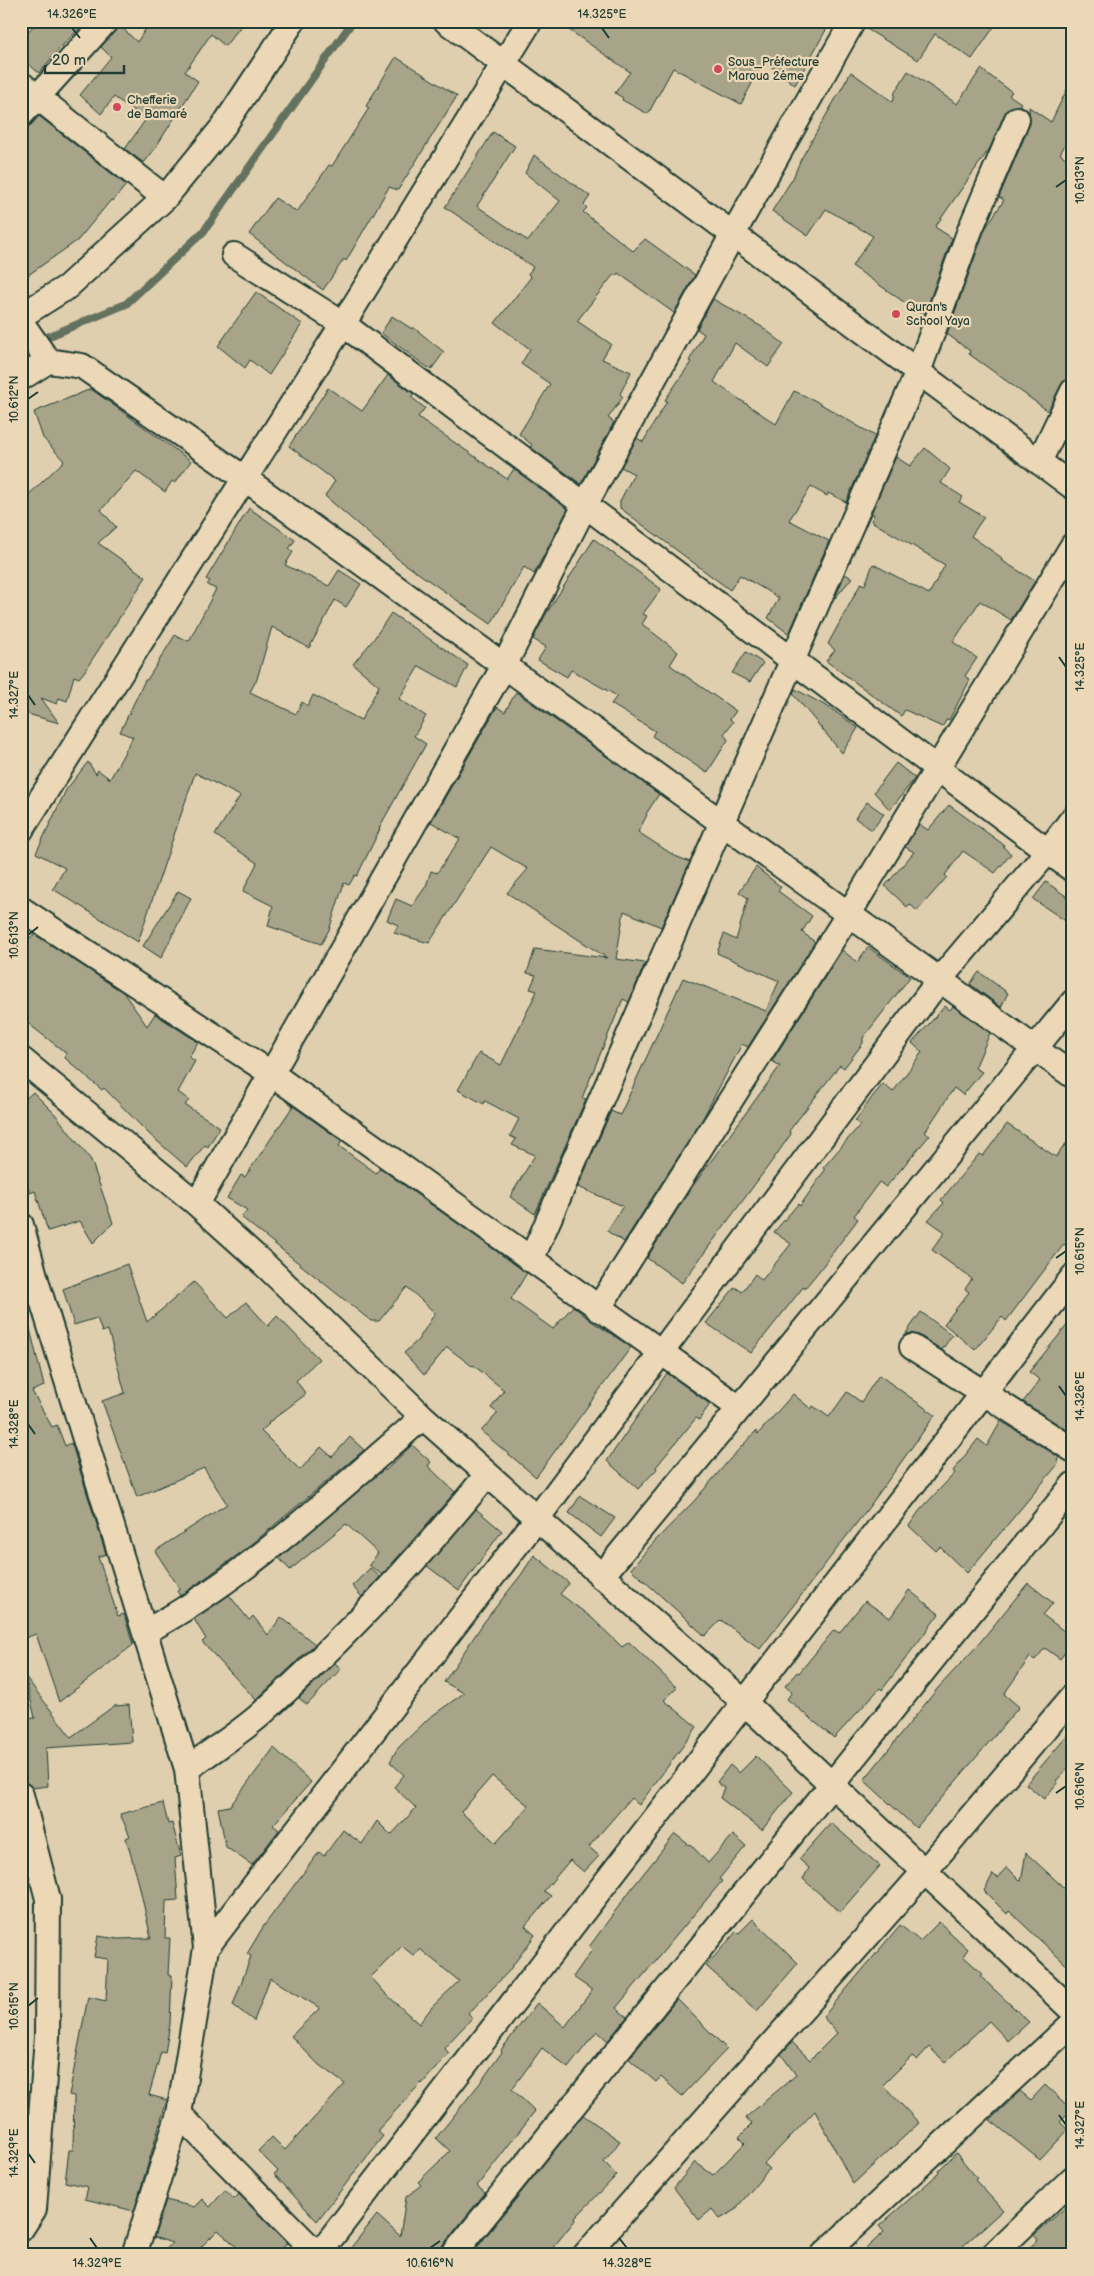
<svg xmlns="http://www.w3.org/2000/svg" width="1094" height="2276" font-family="'Balsamiq Sans',sans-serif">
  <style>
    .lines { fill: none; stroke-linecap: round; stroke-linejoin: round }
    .stream { stroke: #63715f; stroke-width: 8 }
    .building { fill: #a7a48a; stroke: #1f3d34; fill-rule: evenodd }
    .minor-casing { stroke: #1f3d34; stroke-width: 28 }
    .minor { stroke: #ecd8b6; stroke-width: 24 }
    .ticks { fill: none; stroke: #1f3d34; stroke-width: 2 }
    .poi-dot { fill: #d1495b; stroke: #ecd8b6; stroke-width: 2 }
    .labels { text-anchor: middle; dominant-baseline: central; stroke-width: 4.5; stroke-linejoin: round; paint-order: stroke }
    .poi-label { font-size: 12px; fill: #1f3d34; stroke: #ecd8b6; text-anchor: start }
    .neatline { fill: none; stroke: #1f3d34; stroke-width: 2 }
    .ticks-label { font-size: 12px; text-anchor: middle; fill: #1f3d34 }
  </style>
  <rect width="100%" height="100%" fill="#e0cfae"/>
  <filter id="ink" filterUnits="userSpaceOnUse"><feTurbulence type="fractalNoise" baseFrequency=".02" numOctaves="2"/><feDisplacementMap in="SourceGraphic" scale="10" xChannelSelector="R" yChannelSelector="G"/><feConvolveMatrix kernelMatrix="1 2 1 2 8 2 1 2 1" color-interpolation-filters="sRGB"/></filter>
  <g filter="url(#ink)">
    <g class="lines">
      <path class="stream" d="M21,348L126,304L204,231L353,21"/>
    </g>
    <path class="building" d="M38,21H87L59,49L39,73L21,58V39Z
      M151,21H245L225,46L211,34L185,72L198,81L154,150L144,163L125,149L146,119L114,97L101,114L80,95L111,57L101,47L119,25L137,42Z
      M556,21H831L795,85L764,61L741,104L673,68L648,114L622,100L623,98L615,93L630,72Z
      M867,21H998L972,59L935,34L918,60L865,28Z
      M396,57L457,96L398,190L389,187L346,261L344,259L323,290L249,234L275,198L297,212L329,165L332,166L369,108L366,106Z
      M981,69L1012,92L1009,95L1021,103L1019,106L1009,108L1005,113L990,148L935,227L952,238L924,316L852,266L873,236L826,209L808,236L772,211L793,178L801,159L851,72L893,102L895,92L908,71L957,104Z
      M1073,77V130L1060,154L1073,163V377L1066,379L1061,385L1048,411L969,354L970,351L947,334L985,229L1004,200L999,197L1030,124L1029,107L1051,122Z
      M39,116L126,185L113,201L111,200L78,240L21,280V128L31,125Z
      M493,132L515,146L477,206L528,241L560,201L525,173L534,155L590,196L584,205L587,208L583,212L633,251L645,239L695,275L674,313L618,273L616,276L614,274L577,321L611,344L602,359L631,372L620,394L623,397L608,418L614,422L581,484L530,447L532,445L519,434L550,384L521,364L530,349L495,323L531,277L528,274L533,267L445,207Z
      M256,292L302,324L269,375L250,360L245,368L218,346Z
      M713,299L762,327L784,344L768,367L735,343L714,382L776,424L794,391L814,400L875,436L846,502L828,493L827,496L811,487L789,520L829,541L789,634L768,618L779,598L740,575L730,590L620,508V501L634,474L621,467L637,438L643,442L667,401L665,400L691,362L689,361L704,334L697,329Z
      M392,316L412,329L413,327L444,352L431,370L381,333Z
      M388,375L414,394L411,397L425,408L418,417L507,479L514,469L568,509L534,574L524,567L491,624L398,559L325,496L335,481L289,446L328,388L362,411Z
      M91,389L191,461L175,483L172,481L165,492L136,471L101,510L116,527L98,543L146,577L84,672L79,678L74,676L67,701L59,698L57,704L41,698L59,723L21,712V502L64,461L43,438L34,412Z
      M925,448L950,469L941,483L963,497L959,502L984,517L971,536L1002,558L1001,560L1035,581L1011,620L980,601L953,642L977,658L965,676L970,680L949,720L947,719L942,727L905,710L901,716L826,661L835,650L828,644L861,583L865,585L873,564L929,594L945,565L871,521L874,514L871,513L896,457L910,466Z
      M249,508L295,540L289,549L293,552L285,565L329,586L339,570L361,584L346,607L335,600L309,648L272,627L257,679L250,692L296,714L302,702L308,706L313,695L361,720L379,686L353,664L373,640L391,613L468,665L457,687L419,666L399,699L426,716L414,736L426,744L379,828L380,829L357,876L355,875L349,885L344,883L329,930L321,944L268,926L273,906L243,891L257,863L215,835L240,796L195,773L138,942L53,889L65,868L36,853L66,790L88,762L96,774L98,770L110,779L133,737L120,732L145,680H147L175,635L189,641L216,589L207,585L210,581L206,579Z
      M594,539L661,589L643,614L647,616L642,624L678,652L670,665L736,711L730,719L733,722L724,734L728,740L707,773L652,736L655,731L611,704L617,696L571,670L567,677L538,660L546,647L533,639L546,614Z
      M845,574L852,578L835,598Z
      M746,652L763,663L750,682L732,673Z
      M795,689L830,708L858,728L842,753L793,694Z
      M516,692L659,794L646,814L647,815L638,832L675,856L690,862L661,927L624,911L616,959L645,963L629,1002L623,999L582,1098L586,1099L535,1214L510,1197L535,1155L512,1145L516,1139L510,1136L519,1119L485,1101L484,1104L458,1090L479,1053L501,1065L537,991L530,989L536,975L527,973L535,949L607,958L507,893L528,869L491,847L429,943L394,933L398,925L387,920L396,899L412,906L426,886L431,871L437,873L460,839L431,822L497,707L505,712Z
      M896,763L915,778L890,810L874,792Z
      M867,802L884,814L872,830L855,818Z
      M949,805L1004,845L1003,847L1011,854L995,873L963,851L945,875L947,877L917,911L910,904L907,907L885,886L914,852L905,847L919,824L928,830Z
      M756,867L781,887L778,891L812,916L802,932L815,942L748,1047L742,1044L702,1120L624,1242L607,1231L623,1206L578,1187L611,1111L620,1115L683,978L766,1011L779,981L717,953L724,934L736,940L748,898L739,892Z
      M1046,882L1073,901V926L1033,899Z
      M178,891L191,898L161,958L143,946Z
      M34,934L123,992L147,1026L155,1014L198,1042L189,1057L195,1061L178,1092L189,1100L185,1105L220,1127L208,1147L205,1145L187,1167L148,1133L104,1088L102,1090L65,1058L66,1053L21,1018V938L32,937Z
      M868,947L910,977L863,1038V1043L844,1068L840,1065L789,1131L791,1134L772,1161L682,1283L647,1258L687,1194L780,1066L772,1061L842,950L857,962Z
      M979,972L1008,993L1001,1007L970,984Z
      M945,1006L950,1010L953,1006L990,1033L975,1068L982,1072L963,1095L954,1088L925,1132L930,1135L886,1187L879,1182L854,1216L858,1219L819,1271L805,1288L804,1286L751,1353L706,1323L735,1287L742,1292L755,1274L762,1280L791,1244L774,1232L798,1204L800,1206L825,1170L823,1168L860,1125L855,1121L873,1096L883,1084L893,1092L922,1052L912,1043Z
      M33,1092L55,1114L91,1160L113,1223L93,1243L80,1221L48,1231L35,1191L30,1193L21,1167V1103Z
      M293,1106L342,1141L339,1146L376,1173L380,1168L527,1273L511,1299L553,1329L573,1306L590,1320L631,1347L536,1477L481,1431L498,1413L491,1408L504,1390L473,1365L472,1366L447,1347L424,1375L404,1353L418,1340L435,1313L407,1287L379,1321H371L241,1217L247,1210L227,1198L241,1175L245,1177Z
      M1007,1124L1056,1157L1073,1134V1251L1064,1244L1006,1321L1002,1317L975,1350L944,1324L969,1292L965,1289L972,1279L932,1250L945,1232L928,1220L944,1203L941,1200L979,1154L983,1156Z
      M127,1264L147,1322L194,1282L228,1318L246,1302L268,1326L277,1316L319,1359L296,1381L306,1394L268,1423L269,1424L261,1431L300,1470L321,1447L332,1457L350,1437L364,1450L246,1549L180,1596L177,1591L180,1589L155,1551L227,1504L204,1468L137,1497L102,1401L125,1393L108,1330L102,1332L97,1318L74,1325L63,1289Z
      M921,1312L952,1335L942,1350L919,1335L906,1333Z
      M1073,1318V1434L1023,1402L1040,1380L1029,1372Z
      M29,1325L44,1386L32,1391L52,1427L57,1425L65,1446L71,1443L73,1448L106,1554L98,1557L118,1616L124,1614L133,1645L59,1702L36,1634L25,1638L21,1627V1326Z
      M667,1373L710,1404L699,1420L696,1418L656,1467L657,1469L638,1489L607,1461Z
      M879,1375L935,1415L869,1507L760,1649L721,1620L705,1636L631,1569L652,1544L695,1500L730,1459L756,1431L758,1434L793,1394L811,1409L813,1406L829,1417L847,1392L861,1402Z
      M1001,1421L1059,1457L1057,1461L1059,1463L967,1573L940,1547L936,1551L909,1526L920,1510L955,1473L953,1471L978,1439L987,1446Z
      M412,1445L431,1462L428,1466L455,1492L382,1575L369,1565L378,1553L346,1524L290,1570L279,1558L384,1469L385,1471Z
      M580,1496L615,1518L601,1537L569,1513Z
      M476,1509L502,1531L459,1590L427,1566Z
      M534,1555L569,1583L560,1594L592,1618L622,1647L629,1642L677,1688L664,1700L697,1727L639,1805L631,1798L592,1843L589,1847L599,1856L584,1872L570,1860L544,1891L551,1896L525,1926L535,1935L508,1972L468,2014L472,2018L444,2048L449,2053L422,2084L421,2083L377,2131L383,2136L317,2221L274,2174L278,2171L258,2151L272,2137L285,2150L345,2084L319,2065L291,2036L320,2008L270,1978L254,2021L233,2005L251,1956L247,1954L263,1927L319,1852L324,1856L343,1830L362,1844L377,1821L391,1835L416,1808L394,1787L404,1775L390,1762L397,1749L429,1718L464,1693L444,1682L484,1622L521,1575ZM492,1776L529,1806L496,1843L461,1812ZM402,1946L414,1956L420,1949L459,1981L432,2007L419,2024L386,1994L371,1977Z
      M370,1568L380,1577L362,1597L352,1586Z
      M1028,1583L1053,1603L1043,1615L1073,1638V1642L1060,1659L1045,1648L1035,1660L1030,1657L1004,1694L1019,1707L916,1828L864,1780L938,1688L977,1646Z
      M909,1590L939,1614L882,1690L880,1688L834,1738L787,1699L792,1692L785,1686L797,1672L799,1673L834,1630L839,1633L865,1601L890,1618Z
      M229,1595L249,1620L253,1616L268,1635L281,1617L315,1644L256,1700L202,1642L206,1639L194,1619Z
      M335,1663L341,1669L307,1705L299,1698Z
      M25,1676L71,1737L114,1706L129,1705L132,1742L46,1748L48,1786L32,1788L22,1782L21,1720L35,1718Z
      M1073,1729V1763L1056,1781L1058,1782L1044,1799L1026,1784Z
      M274,1748L311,1782L273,1825L279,1830L252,1865L226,1847L218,1808L230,1806Z
      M756,1756L793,1792L762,1830L720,1798L724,1788L717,1782L730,1765L739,1773Z
      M163,1803L168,1824L172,1823L181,1856L175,1858L178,1900L166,1901L165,1938H170L168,1975H172L170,2024L165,2053L161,2052L149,2095L167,2100L134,2211L85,2199L88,2187L65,2182L69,2150H73L74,2096L69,2095L88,1997L106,2001L108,1959L94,1957L98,1936L118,1939L151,1938L139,1884L126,1838L130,1836L120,1814Z
      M831,1823L880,1866L840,1912L803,1879L809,1868L799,1859Z
      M675,1834L689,1845L690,1844L708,1863L733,1835L746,1846L719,1879L722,1881L616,2008L627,2017L608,2041L597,2031L568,2068L542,2048L512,2089L535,2111L477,2186L485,2193L442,2246L440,2255H345L377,2215L400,2236L406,2197L421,2185L418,2182L450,2151L436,2138L480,2083L502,2052L501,2050L537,2003L565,2027L592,1990L573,1977L592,1950L589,1947L632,1888Z
      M1026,1853L1073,1896V1971L1009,1911L1007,1914L984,1891L993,1874L997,1878L1007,1867L1021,1881Z
      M753,1919L798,1963L757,2011L706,1966L736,1932L739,1933Z
      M939,1922L968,1949L963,1956L983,1974L980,1976L1029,2022L1008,2041L989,2021L945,2062L929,2047L917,2060L912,2056L883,2085L919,2123L853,2184L815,2111L764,2164L769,2169L734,2211L720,2219L712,2209L699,2220L674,2188L695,2162L713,2175L745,2143L739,2137L752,2124L745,2118L796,2075L781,2054L792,2042L810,2060L837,2033L823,2017L900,1925L920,1941Z
      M677,1999L727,2049L682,2096L661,2077L656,2082L629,2059Z
      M1045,2085L1072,2110L1060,2122L1068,2130L1040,2160L990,2120L1020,2091L1031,2100Z
      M583,2115L620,2141L604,2162L617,2175L575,2218L576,2219L547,2255H471Z
      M956,2153L977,2178L975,2180L1003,2210L953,2255H859L884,2232L879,2226L939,2173L938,2171Z
      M225,2190L234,2199L239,2194L287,2243L277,2255H246L218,2230L193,2255H161L172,2243L154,2237L166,2200L194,2207L202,2199L210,2207Z
      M1073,2201V2247L1065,2255H1021L1038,2240L1034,2235Z"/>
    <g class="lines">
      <defs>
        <path id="minor" d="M446,21L1073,487
          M21,84L165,198
          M21,115L106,21
          M234,255L343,324L1073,870
          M21,316L67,287L165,198L223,127L293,21
          M21,322L48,361
          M21,378L48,361L82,366L244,478L1073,1076
          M1039,462L1073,391
          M21,830L343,324L530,21
          M21,909L272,1074L738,1407
          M21,1059L197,1204L265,1265L423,1417L744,1702L1073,2011
          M197,1204L504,666L585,505L733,234L853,21
          M21,1225L38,1287L187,1769L206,1948L179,2114L134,2255
          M531,1260L918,372L970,230L1017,119
          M598,1309L848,915L1073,545
          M912,1347L1073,1450
          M601,1577L1073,1002
          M145,1632C248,1576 334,1494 423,1417
          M187,1769C211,1751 237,1735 260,1715C342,1641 417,1561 486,1476
          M21,1795L48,1899L47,2037L34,2209L21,2229
          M206,1948L536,1520L940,979L1048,851L1073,818
          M179,2114L318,2255
          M318,2255L1073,1277
          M453,2255L1073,1485
          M585,2255L925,1871L1073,1696
          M823,2255L1073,2023
          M993,2255L1073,2178"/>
      </defs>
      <use href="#minor" class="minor-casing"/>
      <use href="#minor" class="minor"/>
    </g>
  </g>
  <path class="ticks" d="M72,28L80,38M602,28L609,38M1056,187L1066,180M28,399L38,392M1059,657L1066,667M28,695L35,705M28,935L38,927M1056,1258L1066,1251M1059,1386L1066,1396M28,1424L35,1434M1056,1793L1066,1786M28,2006L38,1998M1059,2115L1066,2125M28,2153L35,2163M90,2238L97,2248M619,2238L627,2248M430,2248L440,2241"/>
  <g class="poi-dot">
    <circle cx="718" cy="69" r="5"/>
    <circle cx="117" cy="107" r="5"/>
    <circle cx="896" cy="314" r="5"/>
  </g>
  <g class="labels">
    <g class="poi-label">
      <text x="728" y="62">Sous_Préfecture<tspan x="728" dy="14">Maroua 2éme</tspan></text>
      <text x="127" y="100">Chefferie<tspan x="127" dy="14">de Bamaré</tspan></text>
      <text x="906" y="307">Quran's<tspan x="906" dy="14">School Yaya</tspan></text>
    </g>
  </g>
  <rect width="1094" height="2276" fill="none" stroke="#ecd8b6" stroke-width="55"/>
  <path d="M45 65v8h79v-8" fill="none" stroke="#1f3d34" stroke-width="2.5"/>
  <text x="52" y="65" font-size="15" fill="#1f3d34" stroke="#ecd8b6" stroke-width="4" paint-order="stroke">20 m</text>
  <rect x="28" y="28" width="1038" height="2220" class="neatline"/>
  <g class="ticks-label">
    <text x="72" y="18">14.326°E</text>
    <text x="602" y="18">14.325°E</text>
    <text transform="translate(1080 180) rotate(-90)" y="4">10.613°N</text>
    <text transform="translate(14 399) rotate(-90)" y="4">10.612°N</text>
    <text transform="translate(1080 667) rotate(-90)" y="4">14.325°E</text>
    <text transform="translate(14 695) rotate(-90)" y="4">14.327°E</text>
    <text transform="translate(14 935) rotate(-90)" y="4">10.613°N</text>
    <text transform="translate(1080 1251) rotate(-90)" y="4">10.615°N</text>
    <text transform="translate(1080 1396) rotate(-90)" y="4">14.326°E</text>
    <text transform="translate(14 1424) rotate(-90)" y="4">14.328°E</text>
    <text transform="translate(1080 1786) rotate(-90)" y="4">10.616°N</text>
    <text transform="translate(14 2006) rotate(-90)" y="4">10.615°N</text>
    <text transform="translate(1080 2125) rotate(-90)" y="4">14.327°E</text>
    <text transform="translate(14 2153) rotate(-90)" y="4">14.329°E</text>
    <text x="97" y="2267">14.329°E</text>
    <text x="430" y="2267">10.616°N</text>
    <text x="627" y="2267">14.328°E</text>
  </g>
</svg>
